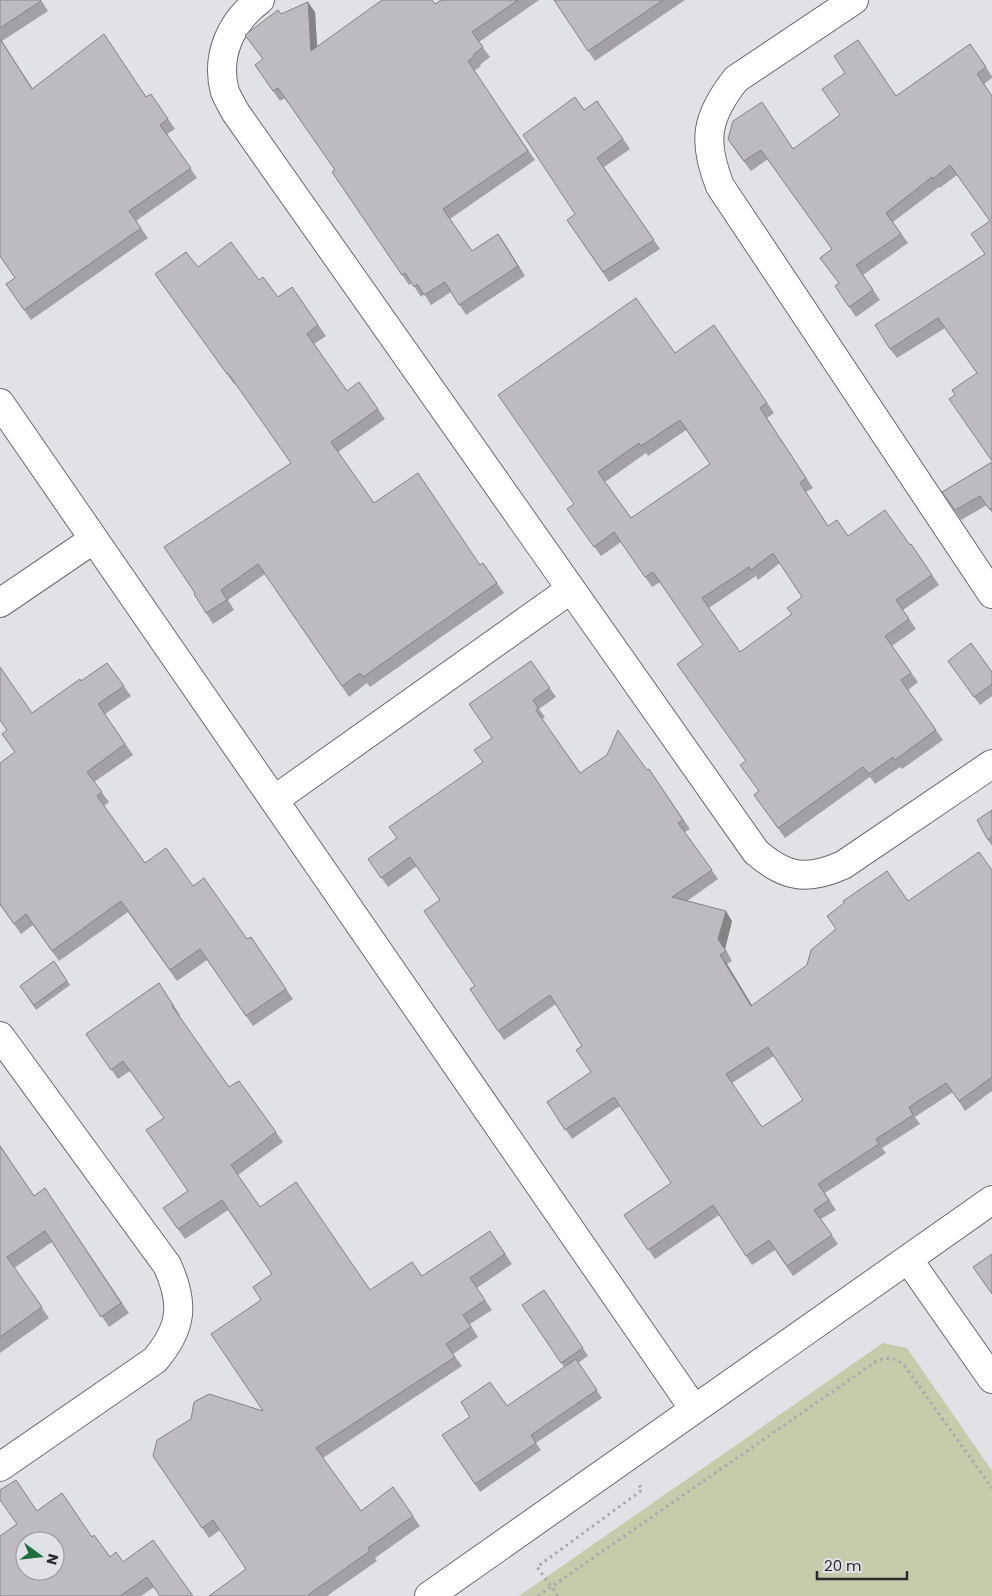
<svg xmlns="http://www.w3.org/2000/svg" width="992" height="1596" font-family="Poppins,sans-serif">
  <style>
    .green { fill: #c6cbab }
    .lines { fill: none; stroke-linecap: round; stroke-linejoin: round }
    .minor-casing { stroke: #6a6c70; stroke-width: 30 }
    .path { stroke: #a8aaad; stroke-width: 3; stroke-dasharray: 2.5 4; stroke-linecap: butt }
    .minor { stroke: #fff; stroke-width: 28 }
    .wall { fill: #a3a1a5; fill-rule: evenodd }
    .shaded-wall { fill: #858386 }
    .building { fill: #bebbc0; stroke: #858386; fill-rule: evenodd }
  </style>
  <rect width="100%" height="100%" fill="#e0e2e6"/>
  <path class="green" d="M883,1343L907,1348L992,1471V1596H519Z"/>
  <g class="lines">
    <defs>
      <path id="minor" d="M260,0C231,21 215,56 225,92C228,99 232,106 236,113L756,852C786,878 807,881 843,865L992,764
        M854,0L736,79C706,117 702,141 720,186L992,594
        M0,403L694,1409
        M0,603L94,539
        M274,800L571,589
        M0,1036L167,1265C185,1304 182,1328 155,1360L0,1467
        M908,1259L992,1379
        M429,1596L992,1200"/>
    </defs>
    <use href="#minor" class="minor-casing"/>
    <path class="path" d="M538,1596L878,1360C889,1357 896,1358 904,1365L992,1488
      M558,1596L537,1567L642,1490L638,1483"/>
    <use href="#minor" class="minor"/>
  </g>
  <path class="wall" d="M0,0H41L48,11L2,41L33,89L146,97L151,94L175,129L167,134L197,178L136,221L148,238L31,320L6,284L15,278L0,256Z
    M441,0H539L479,42L490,57L480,65L481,66L474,71L535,160L450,219L472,251L498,234L525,276L466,315L451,292L431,305L424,294L421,297L412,283L409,285L332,172L335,170L285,98L280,101L255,65L263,60L281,14L315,12L317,46L435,4Z
    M554,0H685L595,61Z
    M970,44L992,76V78L984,84L992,96V461L955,395L977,373L945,328L897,358L890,349L985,254L990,221L957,175L940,188L939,187L893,222L908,243L863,275L880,300L856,317L835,286L839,283L820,258L832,249L768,159L751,171L738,154L728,139L793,149L896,96Z
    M597,101L630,149L604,167L660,249L609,282L567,220L575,214L584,110Z
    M198,267L259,280L278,297L292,287L326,336L314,344L347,391L359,382L385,419L338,452L374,503L480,565L483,563L504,593L370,687L367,683L349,697L265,574L228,600L234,610L213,624L206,613L195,593L291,463L235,383L234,384L155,274Z
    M714,325L774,413L767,418L813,488L806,492L828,526L848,536L910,545L911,544L939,585L903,610L916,629L892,646L918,682L908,690L943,740L902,769L900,767L875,784L870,777L785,838L754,795L759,791L746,761L703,645L660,582L652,587L621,542L601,556L567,509L574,504L675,353ZM686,430L710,464L631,518L605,482L646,453L648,456ZM780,563L802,597L792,614L740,652L709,608L756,576L758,580Z
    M992,462V513L987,505L961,520L942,492Z
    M531,661L556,697L539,709L545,717L542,719L580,773L647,770L649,769L690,829L685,832L718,879L687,901L732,921L725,949L732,961L727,964L752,1006L908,901L992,870V1091L965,1111L953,1092L915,1117L920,1124L882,1148L886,1153L825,1193L836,1210L821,1219L838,1244L793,1276L775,1250L752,1265L719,1215L655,1259L624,1215L671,1183L620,1106L572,1139L547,1102L591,1072L582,1046L556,1004L504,1040L470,989L475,986L440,900L417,866L388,887L368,859L397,838L483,762L492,738ZM774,1056L803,1100L762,1127L732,1083Z
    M948,661L992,672V696L980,705Z
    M107,663L131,696L105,714L133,755L94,782L109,802L104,806L145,863L193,886L247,939L251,937L293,999L253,1026L207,960L177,981L128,912L59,961L33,925L21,934L0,905L15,752L32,713L81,681Z
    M992,810V846L988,840Z
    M54,961L70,985L36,1010L20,986Z
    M159,983L180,1015L179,1016L229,1087L239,1081L283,1142L238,1175L260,1207L370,1290L422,1276L490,1231L512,1264L477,1288L492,1310L470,1324L478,1337L453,1354L462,1366L323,1458L361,1511L393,1487L420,1526L375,1558L377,1561L327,1596H209L246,1569L220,1530L209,1538L153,1456L263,1411L261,1300L272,1274L228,1210L185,1239L163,1208L188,1191L164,1118L130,1071L118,1079L86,1034Z
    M0,1145L34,1196L45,1188L129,1313L109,1327L52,1242L14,1268L49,1318L0,1353Z
    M544,1290L588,1356L578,1363L602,1398L536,1443L541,1450L480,1492L442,1435L470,1417L507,1406L564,1367L522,1305Z
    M37,1511L92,1537L110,1557L123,1562L153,1540L154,1587L141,1596H0Z"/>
  <path class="shaded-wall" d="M308,2L315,12L318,60L311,51Z
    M498,234L505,244L525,276L518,266Z
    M726,911L732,921L725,949L732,961L718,939Z
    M720,955L727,964L758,1015L751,1006Z"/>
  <path class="building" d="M0,0H40L41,1L0,28Z
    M382,0H432L435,4L441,0H518L472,32L483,47L473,55L474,57L468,61L528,151L443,209L472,251L498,234L518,266L459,305L445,282L424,295L417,284L414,287L405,273L402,275L332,172L335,170L278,88L273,91L255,65L263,59L245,35L278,10L281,14L308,2L311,51Z
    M554,0H663L588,51Z
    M104,34L146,97L151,94L168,119L160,125L191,168L129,211L141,228L24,310L6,284L15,278L0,256V39L32,89Z
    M858,40L896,96L970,44L986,67L977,74L992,96V461L949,399L955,395L952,390L977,373L938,318L890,349L875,325L985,254L971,234L990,221L950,165L933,179L932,177L886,213L901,234L856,265L873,290L849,307L835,286L839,283L820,258L832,249L761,150L744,161L728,139L733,121L762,102L793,149L840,115L822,89L845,73L834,56Z
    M575,97L584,110L597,101L623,139L597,158L654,240L603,272L567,220L575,214L523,135Z
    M231,242L259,280L263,277L278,297L292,287L318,325L307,334L347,391L359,382L378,409L331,442L374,503L418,473L480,565L483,563L497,583L363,677L360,673L342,686L258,564L221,590L227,600L206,613L194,594L195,593L164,547L291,463L228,373L227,374L155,274L186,252L198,267Z
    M636,298L675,353L714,325L767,403L760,408L806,478L800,483L828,526L837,520L848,536L885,510L910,545L911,544L932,575L896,600L909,619L885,636L911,673L901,680L936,730L895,760L893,757L869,774L863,767L778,828L754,795L759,791L740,765L746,761L677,664L703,645L653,572L645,577L614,532L594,547L567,509L574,504L498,395ZM680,420L710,464L631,518L598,472L639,443L641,446ZM773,553L802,597L787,608L792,614L740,652L702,598L749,567L751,570Z
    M992,462V509H989L980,496L955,510L942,492Z
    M971,643L992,672V684L974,697L948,661Z
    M531,661L550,688L533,700L538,708L536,710L580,773L607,755L618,730L647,770L649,769L683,820L678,823L712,870L672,897L726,911L718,939L726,951L720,955L751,1006L807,965L811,950L836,929L827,916L844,903L843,901L887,871L908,901L979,852L992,870V1077L959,1101L946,1083L909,1107L913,1115L876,1139L879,1144L818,1184L829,1200L814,1210L832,1235L787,1266L769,1240L746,1256L713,1205L648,1250L624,1215L671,1183L614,1097L565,1130L547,1102L591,1072L576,1050L582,1046L550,995L498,1031L470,989L475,986L424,911L440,900L410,857L381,878L368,859L397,838L389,827L483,762L474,750L492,738L469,704ZM768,1047L803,1100L762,1127L726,1074Z
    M107,663L124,686L98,704L125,744L87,772L102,792L97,796L145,863L166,848L193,886L204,878L247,939L251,937L286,989L246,1016L200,949L170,970L121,901L52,951L26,914L14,924L0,904V763L15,752L2,734L7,730L0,720V667L32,713L80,679L81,681Z
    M992,810V837L988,840L977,820Z
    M54,961L67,981L34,1005L20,986Z
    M159,983L173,1005L172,1006L229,1087L239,1081L276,1132L231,1165L260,1207L296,1182L370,1290L412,1262L422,1276L490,1231L505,1254L470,1278L485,1300L463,1315L471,1327L446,1344L455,1357L316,1448L361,1511L393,1487L413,1516L368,1548L370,1551L308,1595V1596H209L246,1569L213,1520L202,1528L153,1456L157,1440L191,1419L194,1402L209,1394L263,1411L211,1334L261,1300L253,1287L272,1274L222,1200L178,1229L163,1208L188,1191L146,1130L164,1118L123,1061L111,1070L86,1034Z
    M0,1146L34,1196L45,1188L121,1303L101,1317L45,1231L7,1257L42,1307L0,1337Z
    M992,1254V1294L973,1267Z
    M544,1290L583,1348L561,1363L522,1305Z
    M576,1359L597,1390L531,1435L536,1443L475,1484L442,1435L470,1417L461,1402L490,1382L507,1406Z
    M16,1480L37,1511L62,1493L92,1537L94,1535L110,1557L116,1552L123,1562L153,1540L193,1596H160L147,1577L120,1596H0V1536L17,1524L0,1500V1490ZM25,1541H55V1571H25Z"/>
  <g transform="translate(40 1556) rotate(105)"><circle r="24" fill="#e0e2e6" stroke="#97989b"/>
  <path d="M0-4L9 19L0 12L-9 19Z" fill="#206e3e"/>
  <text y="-8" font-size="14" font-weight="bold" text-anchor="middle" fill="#292a2b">N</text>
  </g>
  <path d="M817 1571v8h90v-8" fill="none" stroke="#292a2b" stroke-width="2.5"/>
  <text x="824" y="1571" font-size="15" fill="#292a2b" stroke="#e0e2e6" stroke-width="4" paint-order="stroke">20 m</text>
</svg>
